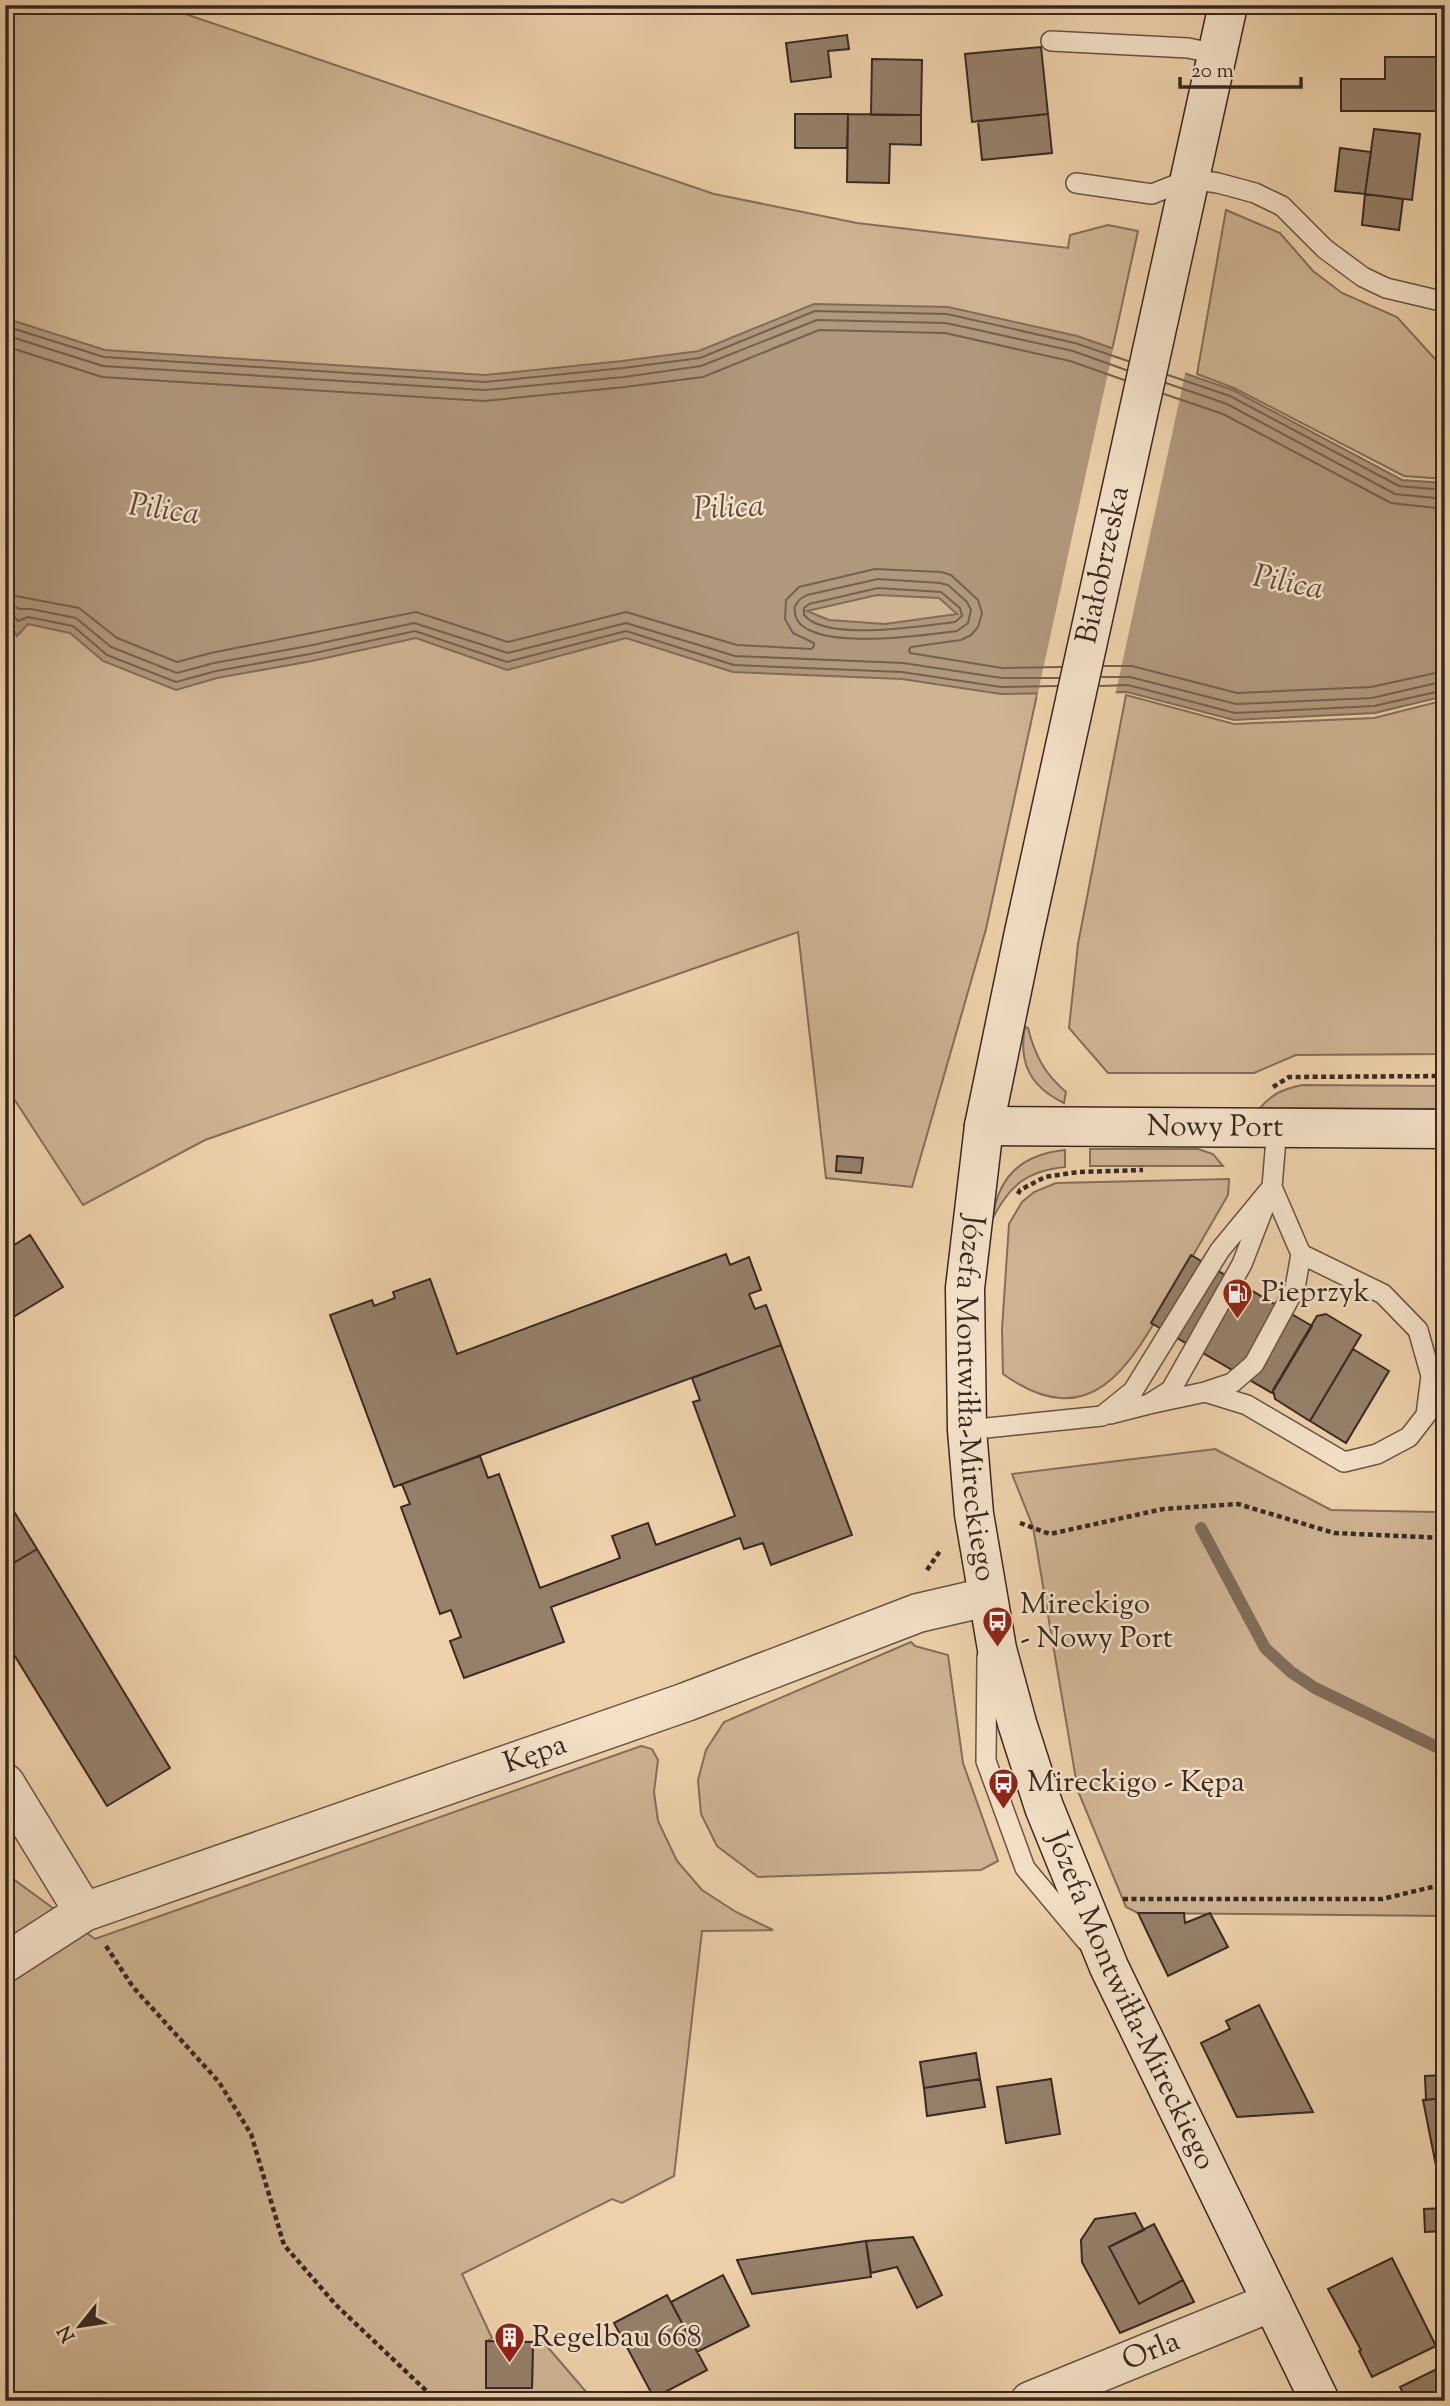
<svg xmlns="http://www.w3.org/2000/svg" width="1450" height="2406" font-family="'Sorts Mill Goudy',serif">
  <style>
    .green { fill: #cfb493; stroke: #836e5c; stroke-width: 2 }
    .water { fill: #b0987c; stroke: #806c59; stroke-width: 2; fill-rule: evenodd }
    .pier { fill: #eed1aa }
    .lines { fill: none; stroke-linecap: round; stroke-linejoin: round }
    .shore { stroke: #746050; stroke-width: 2 }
    .stream { stroke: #806c59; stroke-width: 12 }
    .building { fill: #96806a; stroke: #372924; stroke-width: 2 }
    .lane-casing { stroke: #655346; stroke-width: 22 }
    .street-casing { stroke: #655346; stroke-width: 41 }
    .secondary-casing { stroke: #372924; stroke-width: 41 }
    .path { stroke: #372924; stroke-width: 4.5; stroke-dasharray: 5 3.5; stroke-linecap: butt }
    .lane { stroke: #f4e1c8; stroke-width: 19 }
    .street { stroke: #f4e1c8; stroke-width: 38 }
    .secondary { stroke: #f4e1c8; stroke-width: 38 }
    .labels { text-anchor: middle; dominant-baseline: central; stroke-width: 5; stroke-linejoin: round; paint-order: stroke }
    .street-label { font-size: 30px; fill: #372924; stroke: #f4e1c8 }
    .poi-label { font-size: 30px; fill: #372924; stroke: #f4e1c8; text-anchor: start }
    .water-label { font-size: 32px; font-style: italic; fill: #5b4a3e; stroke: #f4e1c8 }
  </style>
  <rect width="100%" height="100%" fill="#eed1aa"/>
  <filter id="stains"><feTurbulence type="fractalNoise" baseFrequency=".00286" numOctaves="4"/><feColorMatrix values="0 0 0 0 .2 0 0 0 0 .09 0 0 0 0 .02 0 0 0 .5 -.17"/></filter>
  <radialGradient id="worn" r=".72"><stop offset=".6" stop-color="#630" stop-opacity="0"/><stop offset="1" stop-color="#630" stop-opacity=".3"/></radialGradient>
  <path class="green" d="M5,5H159L714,194L857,223L1068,248L1070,235L1108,225L1138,231L986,929L912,1187L826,1178L798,932L205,1140L83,1205L5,1085Z
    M1226,210L1280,233L1313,271L1342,293L1397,317L1445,370V479L1404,476L1234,388L1197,374Z
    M1126,695L1234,724L1374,718L1445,700V1054L1296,1055L1254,1073H1108L1069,1028L1078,944Z
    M1025,1027L1028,1028C1035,1056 1045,1074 1066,1092L1064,1103C1031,1087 1018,1064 1025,1027Z
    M1302,1085L1445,1086V1109L1260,1108C1272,1094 1283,1089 1302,1085Z
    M1090,1149H1198L1213,1154L1223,1166H1090Z
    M1065,1150V1167C1028,1171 1010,1184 993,1218C998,1175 1024,1154 1065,1150Z
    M1229,1179L1228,1195C1208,1229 1189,1263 1169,1297C1129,1368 1090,1436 1003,1374L1002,1329L1009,1224L1022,1202L1034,1192L1056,1183Z
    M1215,1449L1331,1510L1436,1512L1445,1506V1916L1138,1913L1126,1907L1078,1791L1033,1527L1012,1474Z
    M911,1642L915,1646L948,1655L963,1763L998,1861L981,1870L758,1877L717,1846L701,1814L698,1780L706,1750L724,1722Z
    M641,1746L652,1749L658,1760L654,1792L658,1821L677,1861L702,1890L736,1912L773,1930L702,1931L674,2176L622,2203L612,2199L462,2274L492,2338L486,2342L487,2388H532L533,2342L545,2344L594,2401H5V1873L95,1939Z"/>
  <path class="water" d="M814,304L948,307L1077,336L1233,390L1402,480L1445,483V696L1375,713L1234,720L1127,692L1001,694L902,679L733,672L626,638L507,670L416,638L312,661L217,678L176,690L103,661L70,633L28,624L17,636L5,614V318L105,350L485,375L622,361L699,351ZM877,595L939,598L957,614L885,624L829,620L807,611Z"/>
  <path class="pier" d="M1114,345L1186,370L1115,696L1037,697Z"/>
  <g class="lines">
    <path class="shore" d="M5,326L104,357L485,382L623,368L700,358L815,311L947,314L1075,343L1128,361
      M5,335L103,366L485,390L624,377L701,366L817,320L946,323L1073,351L1126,370
      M5,346L102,377L484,401L625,387L703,377L819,330L945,333L1070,361L1124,380
      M1168,375L1230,396L1399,486L1445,490
      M1166,383L1227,404L1395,494L1445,499
      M1164,394L1223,414L1391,503L1445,509
      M878,579L940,583L948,585L967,602L971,610L968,623L957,631C930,634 787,657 795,606L800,599L807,595Z
      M878,588L941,592L960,608L962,616L955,622C923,626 826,642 804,615V608L809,604Z
      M5,594L79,608L117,638L177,662L211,653L416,612L508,642L626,612L737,645L811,649L814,646V643L793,633L785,619L786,600L799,587L875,569L941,572L951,575L978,600L982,613L978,627L971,635L961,640L911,647L909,650L910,653L1002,668L1061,667
      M5,604L20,609H31L76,618L111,647L177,673L214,663L308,646L414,623L508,653L626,623L735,656L903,663L1002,678H1059
      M5,613L12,614L18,621L28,617L73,626L107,655L176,682L216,671L310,654L415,631L507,662L626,631L734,665L902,672L1001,687L1057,686
      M1104,666H1132L1237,693L1371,687L1445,671
      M1102,677H1130L1236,704L1372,698L1445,681
      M1100,686L1128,685L1235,713L1374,706L1445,690"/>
    <path class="stream" d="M1201,1528L1265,1648L1291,1672L1315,1688L1445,1751"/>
  </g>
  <path class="building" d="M847,35L849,49L828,51L831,77L791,82L786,43Z
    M1041,47L1048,114L972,122L965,54Z
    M1385,57H1439V111H1341V79H1385Z
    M872,59L922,60L921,115H871Z
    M795,114H848L847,148H795Z
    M848,114L921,115V145L890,144L889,183L847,182Z
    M1048,114L1052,153L982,160L978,121Z
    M1374,129L1420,134L1412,200L1365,194Z
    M1340,148L1371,152L1365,194L1335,191Z
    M1365,194L1403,199L1399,230L1362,225Z
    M837,1156L863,1158L861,1173L836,1171Z
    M30,1235L63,1287L5,1322V1251Z
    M726,1254L730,1265L749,1257L761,1290L749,1294L755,1309L766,1305L781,1345L394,1487L330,1315L372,1300L374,1306L395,1298L393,1292L430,1279L457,1354Z
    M1191,1255L1312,1326L1272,1393L1151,1323Z
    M1326,1314L1361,1335L1310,1421L1275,1399L1273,1390L1317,1316Z
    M781,1345L852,1535L771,1565L763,1543L744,1549L740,1538L551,1607L564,1642L464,1678L450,1641L461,1637L451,1610L440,1614L401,1507L410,1504L402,1484L480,1456L488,1478L499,1474L540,1588L620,1558L612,1536L648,1523L656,1545L735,1516L693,1402L700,1400L692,1378Z
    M1353,1349L1389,1371L1346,1443L1310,1421Z
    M5,1497L37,1549L5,1568Z
    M37,1549L170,1768L107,1806L5,1640V1568Z
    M1138,1913H1184L1185,1923L1210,1913L1228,1947L1168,1976Z
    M1259,2005L1313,2112L1237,2117L1201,2043L1230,2029L1226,2021Z
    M976,2053L980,2079L924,2088L920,2062Z
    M1445,2075V2098L1426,2100L1425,2076Z
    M980,2079L985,2107L927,2116L924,2088Z
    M1051,2079L1060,2134L1006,2143L997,2087Z
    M1445,2098V2185L1440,2186L1423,2100Z
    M1445,2208V2231L1425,2232L1424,2209Z
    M1135,2213L1144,2230L1109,2247L1139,2304L1183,2280L1194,2302L1120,2333L1082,2262L1081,2240L1095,2219Z
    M1154,2224L1183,2280L1139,2304L1109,2247Z
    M913,2237L942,2295L917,2308L897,2267L871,2273L866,2241Z
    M866,2241L871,2277L752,2294L737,2260Z
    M1392,2258L1436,2346L1372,2377L1359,2351L1361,2350L1328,2289Z
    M723,2275L749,2326L697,2352L671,2302Z
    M667,2295L707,2370L654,2398L614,2323Z
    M486,2341L533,2342L532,2388H486Z
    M1445,2365V2401H1402L1406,2399L1400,2387Z"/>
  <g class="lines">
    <defs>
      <path id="lane" d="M1051,41L1188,48L1217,54
        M1076,183L1152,194L1190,179L1218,183L1255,193L1282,206L1325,249L1363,277L1386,288L1445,302
        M1205,1392L1247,1405L1344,1462L1377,1454L1409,1437L1426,1415L1431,1376L1418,1330L1383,1294L1301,1254
        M1149,1404L1205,1392L1232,1383L1254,1364L1295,1288L1301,1254L1272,1187
        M1110,1414L1149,1404L1171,1390L1242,1264L1266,1202
        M967,1430L1102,1416L1133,1391L1220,1250L1272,1187L1277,1127
        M987,1657L986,1761L1025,1868L1086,1941"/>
      <g id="street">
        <path d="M5,1783L84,1912"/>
        <path id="s1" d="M5,1963L84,1912L686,1702L918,1613L987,1597"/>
        <path id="s2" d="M1030,2401L1272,2302"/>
      </g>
      <g id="secondary">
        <path id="s3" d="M1228,5L1023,937L984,1126L965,1288L967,1430L974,1514L997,1649L1017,1723L1044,1807L1109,1967L1320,2401"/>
        <path id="s4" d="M984,1126L1445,1129"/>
      </g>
    </defs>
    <use href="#lane" class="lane-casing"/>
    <use href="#street" class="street-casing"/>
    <use href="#secondary" class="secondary-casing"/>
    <path class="path" d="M1273,1087L1289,1077L1445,1076
      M1018,1194L1020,1190L1045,1177L1078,1172L1143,1170
      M1020,1523L1050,1534L1163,1509L1238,1504L1334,1533L1445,1538
      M927,1570L940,1551
      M1123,1899H1382L1445,1884
      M106,1946L133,1987L219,2082L251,2134L284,2245L336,2305L437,2401"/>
    <use href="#lane" class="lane"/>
    <use href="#street" class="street"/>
    <use href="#secondary" class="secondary"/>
  </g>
  <defs>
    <symbol id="fuel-pin" viewBox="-11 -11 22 30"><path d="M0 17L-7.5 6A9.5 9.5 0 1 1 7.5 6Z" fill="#8f2418" stroke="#f4e1c8"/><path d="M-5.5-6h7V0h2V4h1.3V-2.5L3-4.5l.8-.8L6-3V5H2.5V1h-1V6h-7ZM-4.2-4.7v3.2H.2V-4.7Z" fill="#fff"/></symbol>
    <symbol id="bus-pin" viewBox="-11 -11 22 30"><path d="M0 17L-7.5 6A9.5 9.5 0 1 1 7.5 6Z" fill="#8f2418" stroke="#f4e1c8"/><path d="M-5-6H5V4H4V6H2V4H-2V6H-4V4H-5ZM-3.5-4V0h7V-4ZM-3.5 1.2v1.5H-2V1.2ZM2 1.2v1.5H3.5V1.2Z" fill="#fff"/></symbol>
    <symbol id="building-pin" viewBox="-11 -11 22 30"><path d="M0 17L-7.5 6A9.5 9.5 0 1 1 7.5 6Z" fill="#8f2418" stroke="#f4e1c8"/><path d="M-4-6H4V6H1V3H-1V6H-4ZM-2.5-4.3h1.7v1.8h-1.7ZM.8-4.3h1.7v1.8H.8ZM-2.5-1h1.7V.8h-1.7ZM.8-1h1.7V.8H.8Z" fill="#fff"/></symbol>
  </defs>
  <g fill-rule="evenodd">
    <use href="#fuel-pin" x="1220" y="1276" width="35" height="47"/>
    <use href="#bus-pin" x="980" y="1604" width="35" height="47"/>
    <use href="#bus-pin" x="986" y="1766" width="35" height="47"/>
    <use href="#building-pin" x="492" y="2320" width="35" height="47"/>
  </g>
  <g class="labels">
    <g class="street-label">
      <text transform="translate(1104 565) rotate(-78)">Białobrzeska</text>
      <text stroke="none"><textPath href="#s4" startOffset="231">Nowy Port</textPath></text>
      <text stroke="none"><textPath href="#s3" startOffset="1421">Józefa Montwiłła-Mireckiego</textPath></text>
      <text stroke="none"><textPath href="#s1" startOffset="572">Kępa</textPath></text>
      <text stroke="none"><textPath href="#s3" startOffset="2051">Józefa Montwiłła-Mireckiego</textPath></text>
      <text stroke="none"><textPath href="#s2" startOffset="131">Orla</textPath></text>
    </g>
    <g class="poi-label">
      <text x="1261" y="1293">Pieprzyk</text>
      <text x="1020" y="1605">Mireckigo<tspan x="1020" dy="34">- Nowy Port</tspan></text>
      <text x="1027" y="1783">Mireckigo - Kępa</text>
      <text x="532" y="2338">Regelbau 668</text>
    </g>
    <g class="water-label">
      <text transform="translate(729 509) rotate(-3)">Pilica</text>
      <text transform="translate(164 511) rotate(8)">Pilica</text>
      <text transform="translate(1288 584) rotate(11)">Pilica</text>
    </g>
  </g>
  <rect width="1450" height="2406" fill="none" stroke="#eed1aa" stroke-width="28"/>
  <rect x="7" y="7" width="1436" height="2392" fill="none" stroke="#372924" stroke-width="3.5"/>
  <rect x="14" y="14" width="1422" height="2378" fill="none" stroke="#372924" stroke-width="2"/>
  <g transform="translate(80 2326) rotate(240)" stroke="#f4e1c8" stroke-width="5" paint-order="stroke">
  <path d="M0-5L12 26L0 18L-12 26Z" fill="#372924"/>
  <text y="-10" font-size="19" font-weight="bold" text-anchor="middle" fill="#372924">N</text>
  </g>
  <path d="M1180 77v10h121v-10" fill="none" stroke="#372924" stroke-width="3.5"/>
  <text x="1191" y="77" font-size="21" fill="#372924" stroke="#f4e1c8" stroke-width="5" paint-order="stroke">20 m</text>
  <rect width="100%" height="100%" filter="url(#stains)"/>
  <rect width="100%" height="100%" fill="url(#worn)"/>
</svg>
